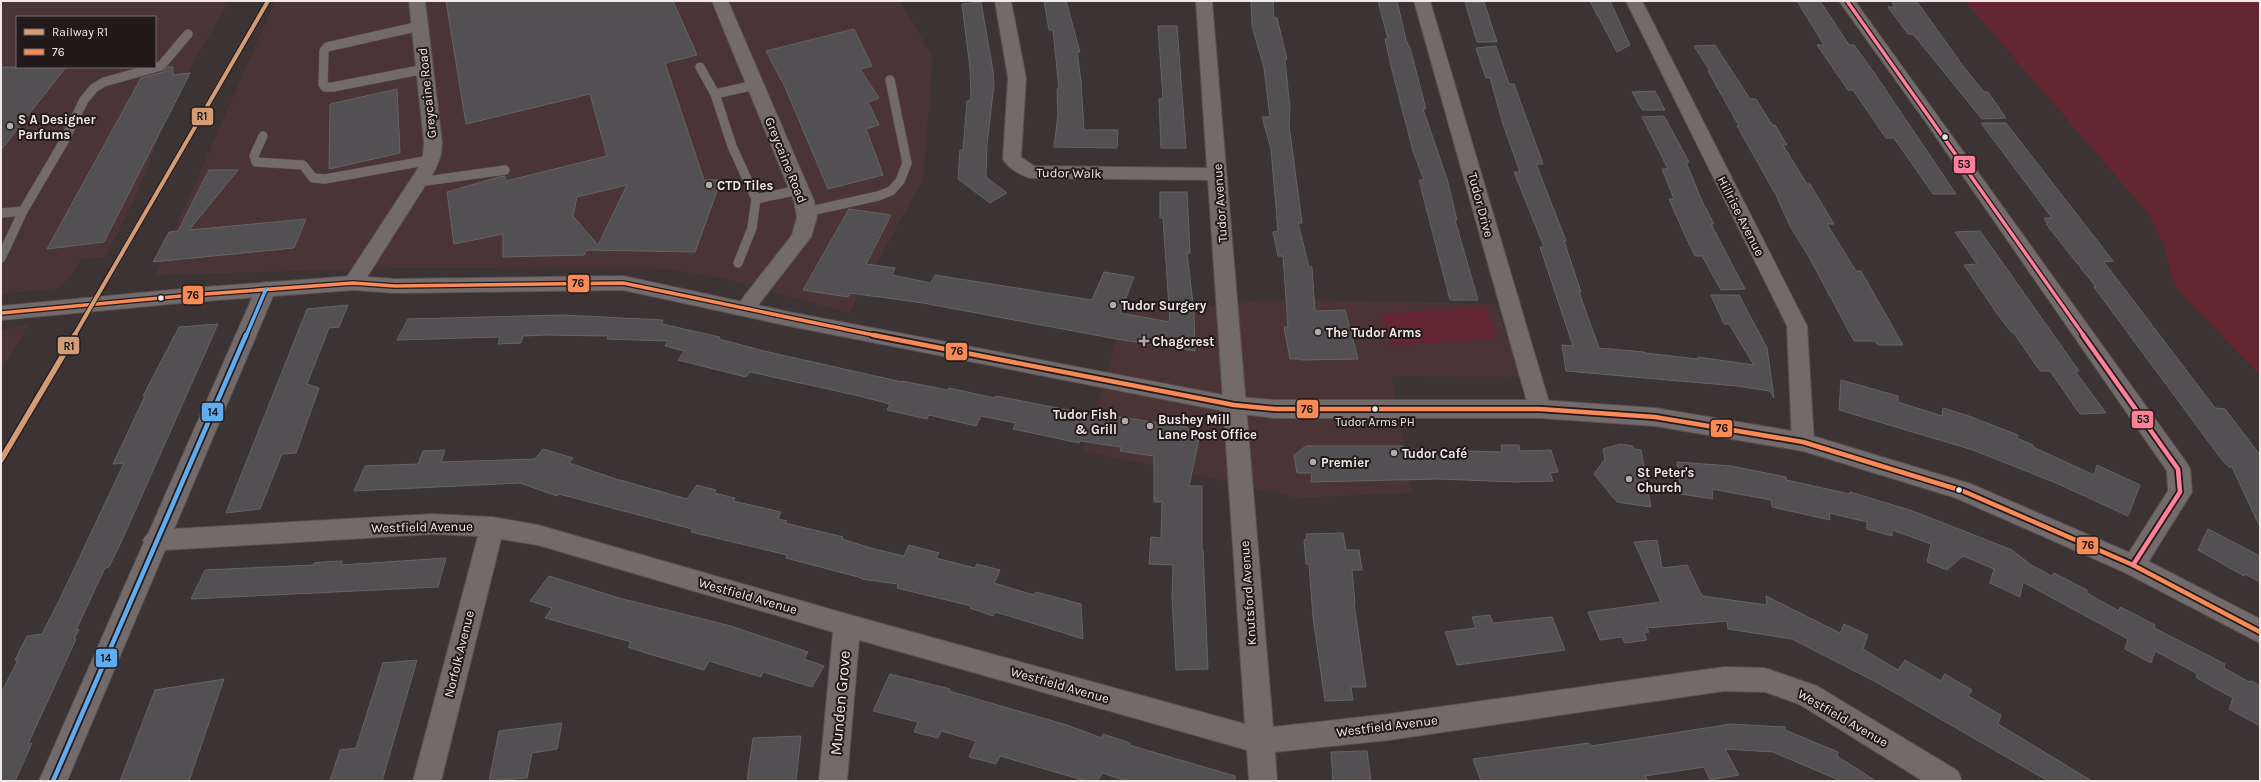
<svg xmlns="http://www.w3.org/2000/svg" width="2261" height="782" font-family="Karla,sans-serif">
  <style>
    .built { fill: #4a3436; fill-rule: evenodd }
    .green { fill: #642631 }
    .building { fill: #525052; stroke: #646466; fill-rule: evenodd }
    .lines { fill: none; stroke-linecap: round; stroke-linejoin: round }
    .service-casing { stroke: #595151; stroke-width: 10 }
    .minor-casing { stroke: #595151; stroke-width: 2 }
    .tertiary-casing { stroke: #595151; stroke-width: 2 }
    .service { stroke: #726a6b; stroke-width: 9 }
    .minor { fill: #726a6b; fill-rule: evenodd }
    .tertiary { fill: #726a6b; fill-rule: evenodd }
    .bus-1-far1-casing { stroke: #21191a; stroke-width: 6 }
    .bus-1-casing { stroke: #21191a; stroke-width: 8 }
    .bus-2-far1-casing { stroke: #21191a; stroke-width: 6 }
    .bus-2-casing { stroke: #21191a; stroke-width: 8 }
    .bus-3-far1-casing { stroke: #21191a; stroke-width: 6 }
    .bus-3-casing { stroke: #21191a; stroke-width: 8 }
    .bus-1-far1 { stroke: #f98a56; stroke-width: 3.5 }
    .bus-1 { stroke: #f98a56; stroke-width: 4.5 }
    .bus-2-far1 { stroke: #ff8098; stroke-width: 3.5 }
    .bus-2 { stroke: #ff8098; stroke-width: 4.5 }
    .bus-3-far1 { stroke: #60acee; stroke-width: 3.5 }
    .bus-3 { stroke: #60acee; stroke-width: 4.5 }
    .rail-1-far1-casing { stroke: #21191a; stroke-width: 6 }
    .rail-1-casing { stroke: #21191a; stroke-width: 8 }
    .rail-1-far1 { stroke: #d39c74; stroke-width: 4 }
    .rail-1 { stroke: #d39c74; stroke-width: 5.5 }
    .poi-dot { fill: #b3a9a9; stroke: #21191a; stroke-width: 1.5 }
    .bus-dot { fill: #f3e8e8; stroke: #21191a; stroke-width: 1.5 }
    .labels { text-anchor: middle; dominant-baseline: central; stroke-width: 4; stroke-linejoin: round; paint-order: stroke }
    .bus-label { font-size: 12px; fill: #f3e8e8; stroke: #21191a }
    .street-label { font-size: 13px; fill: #f3e8e8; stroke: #21191a }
    .poi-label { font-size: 13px; font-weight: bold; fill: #f3e8e8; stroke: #21191a; text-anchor: start }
    .near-street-label { font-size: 16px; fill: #f3e8e8; stroke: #21191a }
    .line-badge { stroke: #21191a; stroke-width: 1.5 }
    .pale-badge-label { font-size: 11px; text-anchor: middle; font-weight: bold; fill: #111 }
  </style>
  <rect width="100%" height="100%" fill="#3c3334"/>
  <path class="built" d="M1,1H230L196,57L169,111L136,197L105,257L82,259L61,288L1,294ZM17,17H155V67H17Z
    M275,1H900L933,57L923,180L849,313L726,279L669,269L404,268L155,275Z
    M1259,299L1495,304L1523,377L1392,376L1413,493L1296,498L1195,474L1082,451L1128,304L1210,305L1221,309Z
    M28,325V326L1,371V330Z"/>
  <path class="green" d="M1965,1H2260V375L2182,295L2171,276L2165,246L2147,212Z
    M1485,306L1498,338L1391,346L1381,314Z"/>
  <path class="building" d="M446,1H673L697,55L665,63L704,180H721L695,252L587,250L584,255L503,257V234L454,244L447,192L499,177L505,176L506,181L607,156L590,94L466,124ZM627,185L598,245L573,216L577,197Z
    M1044,1H1066L1080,52H1077L1081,81L1084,130H1118L1117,148L1054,147L1058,115L1057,89H1059L1053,30H1049Z
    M1251,1H1273L1274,18H1277L1287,59L1285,60L1290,109L1289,125L1302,223H1298L1309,267H1312L1315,311L1345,310L1358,359L1301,360V359H1290L1284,327H1288L1283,256H1278L1273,232L1278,231L1271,149L1262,117H1270L1264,68L1252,26Z
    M1378,1H1397L1406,40L1410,48L1426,109H1423L1447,179L1457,220H1455L1478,300H1450L1419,180H1424L1413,151L1392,70L1385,39H1388Z
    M1590,1H1610L1630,45L1617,52Z
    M1797,1H1820L1849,45H1854L1875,74L1956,194H1933L1894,138H1886L1853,90H1848L1817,45H1824Z
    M981,2L993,71L994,84L987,145L986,177L1007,193L990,203L958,179L960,150H963L967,101L971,100L970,68L962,4Z
    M1465,2H1484L1497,42H1477Z
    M1892,3H1918L1963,66L1984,92H1988L2006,118L1982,119L1913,34H1908L1888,7H1895Z
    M1158,26H1177L1186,148H1161L1159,99H1163Z
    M854,29L872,66L860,69L879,98L868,102L879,125L866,129L883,175L828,189L785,87L766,51Z
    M1715,45L1750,99H1756L1772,125H1775L1787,145H1783L1807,184H1810L1834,224H1827L1856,271H1861L1903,345H1878L1875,341H1854L1809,257L1790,226L1776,195L1737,126H1739L1708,71H1710L1694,46Z
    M1496,46L1509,84H1514L1543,164H1536L1566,241H1564L1581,292H1579L1599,348L1645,352V353L1698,359V357L1754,365L1729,324H1724L1711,295H1739L1767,348L1774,398L1770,391L1737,386L1566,371L1562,345L1573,346L1540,247H1544L1514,172H1520L1503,124L1490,78H1486L1476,48Z
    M1,67H66L1,150Z
    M168,67H173V75L190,73L104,242L47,249L141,78L163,72Z
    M397,89L400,153L329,169L330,104Z
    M1655,91L1665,110H1642L1632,92Z
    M1664,116L1689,162H1686L1701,199L1714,224H1711L1745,289L1721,290L1702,256H1695L1684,233L1669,199H1674L1662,169H1668L1642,117Z
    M1981,123H2006L2113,261L2104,262L2174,354L2215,408L2225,409L2260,455V527L2232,467H2229L2222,460L2094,287H2096L2046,224H2048L2044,218H2052Z
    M209,170H238L189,230L306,219L294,248L153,262L169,232L178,231Z
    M1160,192H1187L1190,253H1187L1194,312L1195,351L1116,339L923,303L850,293L848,297L803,290L849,209L891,215L866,264L895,268L892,275L931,283L935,275L1092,300L1104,272L1134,277L1120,313L1170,322L1163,218H1160Z
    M1980,231L2079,371H2075L2106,413L2080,414L2050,371H2040L2013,332H2011L1996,312L1964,265L1977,264L1955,232Z
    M348,305L339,327L329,328L307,384L319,388L296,453L282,454L260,509L226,513L307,309Z
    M562,315L663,320L662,324L720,337L719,339L764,351L902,382V381L948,390L949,388L995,398L996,396L1099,416V414L1187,427L1199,439L1189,486H1202V549L1203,550L1208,669L1176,670L1172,597L1173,565L1149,564L1151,537L1161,538L1162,502H1154V456L1120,451L1121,447L1080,441L1079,443L1013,429L1016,423L981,416L976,426L929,415L927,419L887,410L890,404L855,395L750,372L746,377L678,360L684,351L665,346L668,341L607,339L608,336L545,335L523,336L521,343L498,344L500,337L397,340L408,319Z
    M218,324L123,538L109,567L105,568L76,630L79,629L74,639H76L28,744L32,743L15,781H1V693L18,660H15L27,636L42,634L58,603L124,463L113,464L145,396H143L179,327Z
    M1841,380L1898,396V402L1942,416L1943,408L1966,415L2018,435L2017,438L2033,445V447L2094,475L2097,465L2140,485L2128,516L2056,483L1973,450L1839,410Z
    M1620,444L1633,446L1634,449L1641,450L1651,507L1617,502L1594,474L1605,459L1603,449Z
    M1501,445H1519L1520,451L1551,450L1558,472L1550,473L1553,481L1515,482L1439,479L1311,482L1312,473H1297L1294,455L1306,446H1403L1404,449L1502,452Z
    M543,449L573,458L569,463L613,478L687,499L697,485L716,490L714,493L735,498L733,501L781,512L778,519L787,521L785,523L843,537L842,539L874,549L904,556L909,545L939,553L936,558L975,568L977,564L1000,570L994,583L1034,595L1036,592L1081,604L1083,639L1006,615L995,612L993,616L970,608L971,606L897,588L898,584L861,579L862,578L786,558L787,555L691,532L692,529L559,494L557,496L520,483L354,491L365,466L418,464L423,451L445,450L441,462L535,459Z
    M1677,462L1731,466L1786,477V480L1850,494V492L1913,511L2012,550L2031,565L2052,576L2054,573L2087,590V593L2119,611L2120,607L2136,615L2155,625L2154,628L2225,664L2224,668L2249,682L2252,681L2260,686V726L2229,709L2233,698L2197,678L2196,673L2155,651L2151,663L2125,649L2128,639L2023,582L2020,597L1990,583L1994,569L1963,556L1947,570L1927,562L1931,544L1892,530V536L1867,529V522L1829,513L1830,520L1772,507L1771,500L1712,489L1713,499L1681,494Z
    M2208,529L2260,556V582L2245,574L2244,576L2198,550Z
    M1343,533L1346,550H1359L1362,570H1352L1355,603H1354L1366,687H1351L1353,700L1325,701L1313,617L1309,564H1306L1304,540L1307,539L1306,534Z
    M1657,540L1662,568L1687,565L1702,596L1767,605L1766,596L1840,633L1844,624L1868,635L1863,649L1898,670L1905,660L1941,681L1945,674L1972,690L1968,696L2001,715L1998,724L2092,781H2048L1878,683L1792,639L1728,629L1727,621L1647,628L1649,632L1644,633L1647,640L1625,643L1622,637L1600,640L1588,612L1661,602L1634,542Z
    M446,558L438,587L191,599L205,570L313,565L314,563L324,562L342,561L341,565Z
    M549,576L619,598L731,626L808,652L804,659L824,666L812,687L763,672L761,677L709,661L704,670L649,654L628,647L631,642L545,618L552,608L530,601Z
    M1490,615L1493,623L1552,617L1565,650L1457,665L1445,632L1476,628L1472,617Z
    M417,660L382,781H330L340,750L356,748L383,663Z
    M890,674L950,689L949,691L1067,725L1102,738L1103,734L1130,743L1129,745L1235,776V781H1127L1102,773L1098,781H1086L1000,756L996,764L969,757L976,741L941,731L938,738L914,732L918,722L873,711Z
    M224,679L189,781H120L155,690Z
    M562,723L557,749L532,753L527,778L489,781L499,731Z
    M1731,724L1785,727V730L1838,752L1837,756L1876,781H1841L1773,752L1725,749L1739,775L1710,780L1704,767L1645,776L1648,781H1481L1473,759L1589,743L1591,746Z
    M801,736L796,781H747L753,738Z
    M1367,751L1371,781H1333L1331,752Z"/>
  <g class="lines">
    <defs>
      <path id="service" d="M420,26L327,47L324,51L323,84L325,87H333L425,69
        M700,67L715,94L732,146L756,199L752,228L738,263
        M715,94L755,85
        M263,136L254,156L256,162L303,165L313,178L325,179L430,160
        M419,182L505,170
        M756,199L799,190
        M806,212L878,196L891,191L900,181L907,163L890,80
        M1,213L23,211
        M1,258L23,211L63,143L84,100L94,88L104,82L161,66L188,34"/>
      <path id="minor" d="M409,1H425L442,142L441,155L435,170L360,288L353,290L346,288L343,283L417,170L423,155L424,142Z
        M712,1H728L814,201L817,217L811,237L752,313L745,315L738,313L735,308L792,235L797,217L794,201Z
        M995,1H1011L1026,78L1021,157L1034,166L1207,168L1196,1H1212L1273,727L1389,714L1724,667L1765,668L1817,686L1958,771L1962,781H1923L1799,704L1765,692L1724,691L1389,740L1275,752L1277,781H1249L1247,750L859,640L847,781H819L833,632L538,545L501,539L441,781H413L478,536L432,534L165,550L67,781H39L144,542L143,540L149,532L256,289L259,284L266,282L273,284L276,289L174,529L432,514L492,517L538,525L847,614L1245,724L1208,180L1030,178C1020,175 1008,168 1003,159L1008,78Z
        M1414,1H1430L1551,409L1548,415L1540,418L1532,415L1529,409Z
        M1626,1H1642L1807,326L1814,442L1811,448L1803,451L1795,448L1792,442L1787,326Z
        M1839,1H1855L2186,462L2190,469L2192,492L2142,572L2133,575L2124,572L2121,565L2168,491L2167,471L1925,121Z"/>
      <path id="tertiary" d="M353,276L395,279L623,276L789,312L1234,397L1275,400H1540L1655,408L1803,433L1971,484L2142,558L2260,619V643L2124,572L1956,498L1803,451L1655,426L1540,418H1275L1234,413L789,326L623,290L395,293L353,290L192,302L1,320V306L192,288Z"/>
    </defs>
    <use href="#service" class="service-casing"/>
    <use href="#minor" class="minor-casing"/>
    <use href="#tertiary" class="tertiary-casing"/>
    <use href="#service" class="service"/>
    <use href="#minor" class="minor"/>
    <use href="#tertiary" class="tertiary"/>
    <defs>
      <path id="bus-1-far1" d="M1,313L192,295L353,283L395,286L623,283L878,336"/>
      <path id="bus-1" d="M873,335L1234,405L1275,409H1540L1655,417L1803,442L1963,491L2133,565L2260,632"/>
      <path id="bus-2-far1" d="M1847,1L2084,336"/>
      <path id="bus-2" d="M2083,335L2178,469L2180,492L2133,565"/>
      <path id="bus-3-far1" d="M246,336L266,289"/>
      <path id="bus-3" d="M53,781L246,335"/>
    </defs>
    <use href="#bus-1-far1" class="bus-1-far1-casing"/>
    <use href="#bus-1" class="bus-1-casing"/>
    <use href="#bus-2-far1" class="bus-2-far1-casing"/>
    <use href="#bus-2" class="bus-2-casing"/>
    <use href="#bus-3-far1" class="bus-3-far1-casing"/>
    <use href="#bus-3" class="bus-3-casing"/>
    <use href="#bus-1-far1" class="bus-1-far1"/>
    <use href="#bus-1" class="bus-1"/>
    <use href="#bus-2-far1" class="bus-2-far1"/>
    <use href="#bus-2" class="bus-2"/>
    <use href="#bus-3-far1" class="bus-3-far1"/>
    <use href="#bus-3" class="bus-3"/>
    <defs>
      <path id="rail-1-far1" d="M74,336L268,1"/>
      <path id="rail-1" d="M1,460L75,335"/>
    </defs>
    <use href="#rail-1-far1" class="rail-1-far1-casing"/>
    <use href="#rail-1" class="rail-1-casing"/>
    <use href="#rail-1-far1" class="rail-1-far1"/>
    <use href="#rail-1" class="rail-1"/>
  </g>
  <g class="poi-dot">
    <circle cx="10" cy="126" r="4"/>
    <circle cx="709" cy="185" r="4"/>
    <circle cx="1113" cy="305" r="4"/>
    <circle cx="1318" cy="332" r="4"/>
    <path d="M1142 335h4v4h4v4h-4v4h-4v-4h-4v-4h4z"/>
    <circle cx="1125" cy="421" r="4"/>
    <circle cx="1150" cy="426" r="4"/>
    <circle cx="1394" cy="453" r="4"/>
    <circle cx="1313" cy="462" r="4"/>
    <circle cx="1629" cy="479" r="4"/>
  </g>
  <g class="bus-dot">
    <circle cx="1945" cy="137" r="3.5"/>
    <circle cx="161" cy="298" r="3.5"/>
    <circle cx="1375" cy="409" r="3.5"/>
    <circle cx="1959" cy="490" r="3.5"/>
  </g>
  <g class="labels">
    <g class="bus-label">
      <text x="1375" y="422">Tudor Arms PH</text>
    </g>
    <g class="street-label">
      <text transform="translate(427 93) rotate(-96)">Greycaine Road</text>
      <text transform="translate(786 160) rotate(68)">Greycaine Road</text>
      <text transform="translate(1069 173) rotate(1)">Tudor Walk</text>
      <text transform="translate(1220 203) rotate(-94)">Tudor Avenue</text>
      <text transform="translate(1481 205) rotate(75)">Tudor Drive</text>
      <text transform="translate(1741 216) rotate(63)">Hillrise Avenue</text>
      <text transform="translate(422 527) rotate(-1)">Westfield Avenue</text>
      <text transform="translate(1248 593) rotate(-94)">Knutsford Avenue</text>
      <text transform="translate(748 596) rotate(16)">Westfield Avenue</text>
      <text transform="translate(459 654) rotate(-76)">Norfolk Avenue</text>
      <text transform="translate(1060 685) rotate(16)">Westfield Avenue</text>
      <text transform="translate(1843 718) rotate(30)">Westfield Avenue</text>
      <text transform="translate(1387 726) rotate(-7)">Westfield Avenue</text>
    </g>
    <g class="poi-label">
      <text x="18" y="119">S A Designer<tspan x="18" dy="15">Parfums</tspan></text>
      <text x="717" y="185">CTD Tiles</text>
      <text x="1121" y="305">Tudor Surgery</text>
      <text x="1326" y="332">The Tudor Arms</text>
      <text x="1152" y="341">Chagcrest</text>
      <text x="1117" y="414" text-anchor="end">Tudor Fish<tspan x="1117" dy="15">&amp; Grill</tspan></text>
      <text x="1158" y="419">Bushey Mill<tspan x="1158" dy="15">Lane Post Office</tspan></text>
      <text x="1402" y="453">Tudor Café</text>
      <text x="1321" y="462">Premier</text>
      <text x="1637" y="472">St Peter's<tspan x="1637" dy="15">Church</tspan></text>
    </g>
    <g class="near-street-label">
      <text transform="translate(840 703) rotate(-85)">Munden Grove</text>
    </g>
  </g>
  <g class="line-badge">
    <rect x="191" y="107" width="23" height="19" rx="4" fill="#d39c74"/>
    <rect x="1953" y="155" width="23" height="19" rx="4" fill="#ff8098"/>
    <rect x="567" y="274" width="23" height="19" rx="4" fill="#f98a56"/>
    <rect x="182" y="285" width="22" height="20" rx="4" fill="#f98a56"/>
    <rect x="57" y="336" width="23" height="19" rx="4" fill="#d39c74"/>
    <rect x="945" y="342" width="23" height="19" rx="4" fill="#f98a56"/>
    <rect x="1296" y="399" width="23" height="20" rx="4" fill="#f98a56"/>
    <rect x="201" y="402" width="23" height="20" rx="4" fill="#60acee"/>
    <rect x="2131" y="410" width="23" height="19" rx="4" fill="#ff8098"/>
    <rect x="1710" y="419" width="23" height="19" rx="4" fill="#f98a56"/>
    <rect x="2076" y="536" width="23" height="19" rx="4" fill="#f98a56"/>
    <rect x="95" y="648" width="23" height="20" rx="4" fill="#60acee"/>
  </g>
  <g class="pale-badge-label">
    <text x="202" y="120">R1</text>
    <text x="1964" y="168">53</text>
    <text x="578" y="287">76</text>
    <text x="193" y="299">76</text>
    <text x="69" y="350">R1</text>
    <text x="957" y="355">76</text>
    <text x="1307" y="413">76</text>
    <text x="213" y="416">14</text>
    <text x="2143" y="423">53</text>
    <text x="1722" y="432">76</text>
    <text x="2088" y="549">76</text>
    <text x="106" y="662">14</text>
  </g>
  <rect width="2261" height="782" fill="none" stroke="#f3e8e8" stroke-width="4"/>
  <rect x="16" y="16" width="140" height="52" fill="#21191a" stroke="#756c6c"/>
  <rect x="24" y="29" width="20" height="6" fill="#d39c74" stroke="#756c6c"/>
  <text x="52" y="36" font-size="12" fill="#f3e8e8">Railway R1</text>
  <rect x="24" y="49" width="20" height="6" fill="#f98a56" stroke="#756c6c"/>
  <text x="52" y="56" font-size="12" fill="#f3e8e8">76</text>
</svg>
